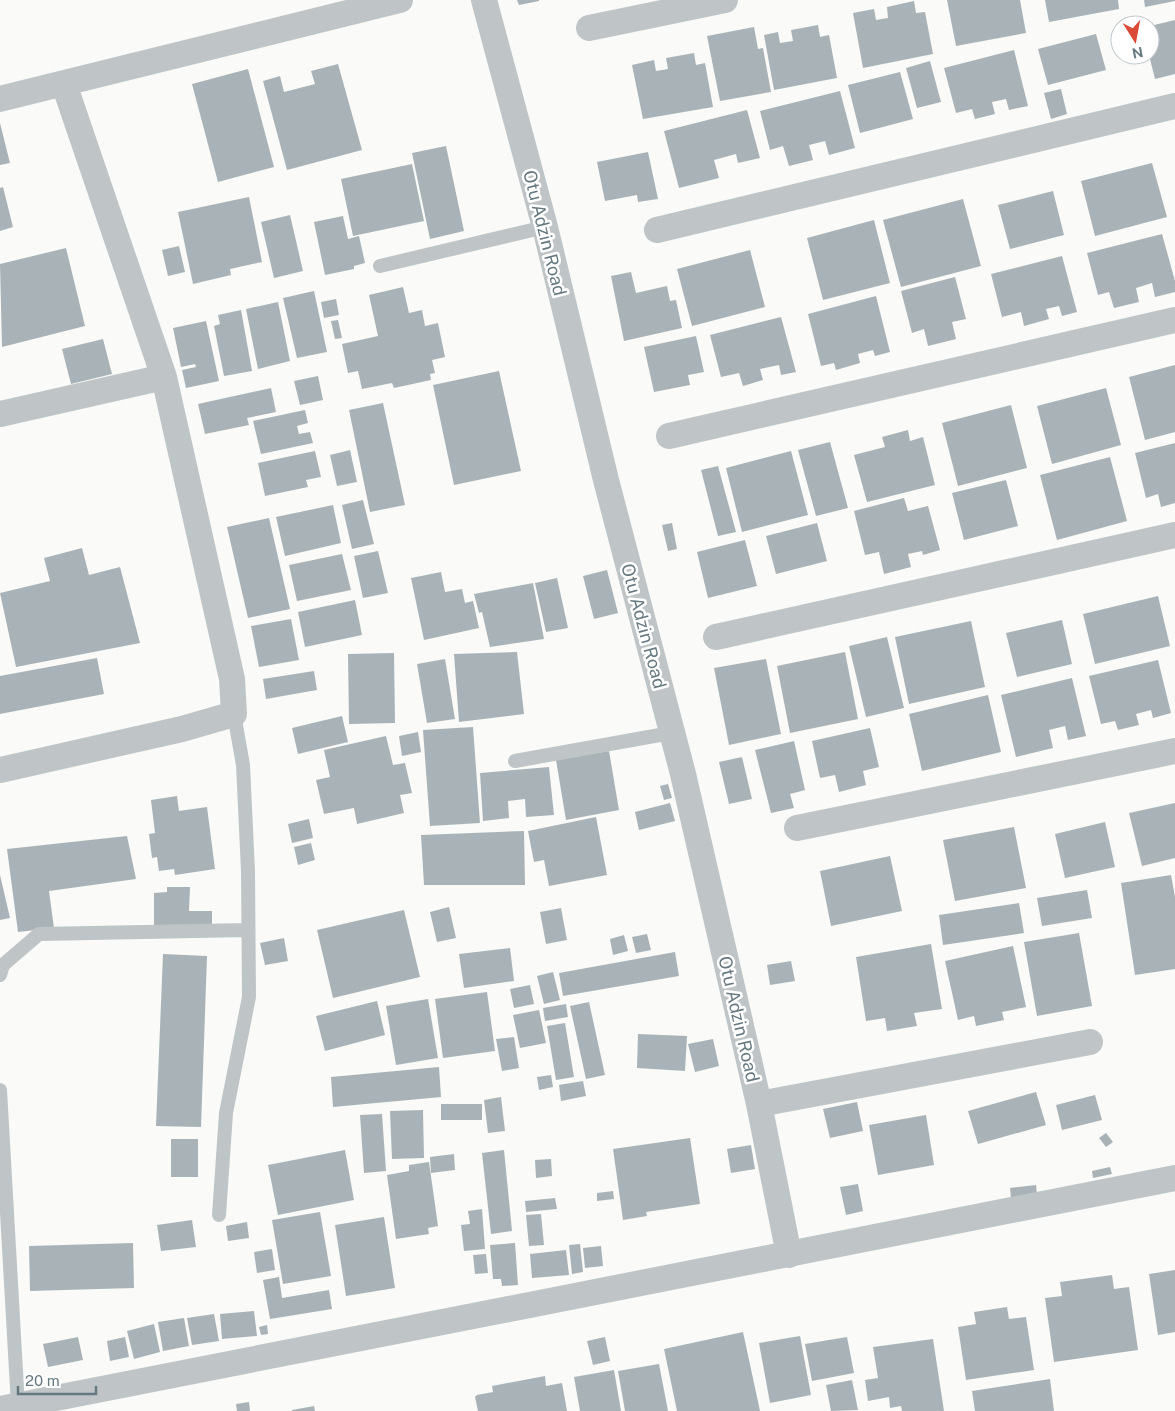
<svg xmlns="http://www.w3.org/2000/svg" width="1175" height="1411" font-family="'Public Sans',sans-serif">
  <style>
    .building { fill: #a9b3b7 }
    .lines { fill: none; stroke-linecap: round; stroke-linejoin: round }
    .lane { stroke: #bfc5c7; stroke-width: 14 }
    .street { stroke: #bfc5c7; stroke-width: 26 }
    .labels { text-anchor: middle; dominant-baseline: central; stroke-width: 5; stroke-linejoin: round; paint-order: stroke }
    .street-label { font-size: 18px; fill: #667981; stroke: #fff }
  </style>
  <rect width="100%" height="100%" fill="#fafaf8"/>
  <path class="building" d="M517,0H539V1L519,5Z
    M947,0H1020L1026,33L956,46Z
    M1045,0H1118L1119,9L1049,22Z
    M1144,0H1175V1L1145,7Z
    M914,1L916,13L925,12L933,54L863,68L853,13L874,9L876,20L888,18L887,7Z
    M1175,20V74L1155,79L1149,55L1150,26Z
    M818,25L820,37L829,35L837,78L774,90L764,35L778,32L780,43L793,41L791,30Z
    M754,27L758,49L763,48L771,92L720,101L707,36Z
    M1096,34L1106,70L1048,85L1038,49Z
    M1014,50L1028,106L1009,110L1006,99L992,102L995,114L975,119L972,109L956,113L944,68Z
    M694,53L696,65L705,63L713,107L643,119L632,65L654,60L656,71L668,69L666,58Z
    M930,61L941,102L917,108L906,68Z
    M338,64L362,150L287,170L263,81L280,76L284,92L315,84L311,71Z
    M248,69L274,167L218,182L192,84Z
    M900,72L913,119L860,133L848,85Z
    M1061,89L1067,114L1051,119L1044,93Z
    M840,91L855,148L829,155L825,141L809,145L813,160L789,166L783,146L770,150L760,111Z
    M747,110L760,158L738,163L736,154L714,160L719,178L679,188L664,131Z
    M0,123L10,163L0,165Z
    M446,146L464,231L430,239L412,153Z
    M648,152L658,199L638,202L637,195L605,201L597,162Z
    M1152,163L1167,217L1095,236L1081,181Z
    M412,164L424,221L353,236L341,179Z
    M3,187L13,227L0,231V188Z
    M1053,191L1064,235L1010,249L998,205Z
    M249,197L262,262L230,269L231,275L193,284L178,212Z
    M963,199L981,266L901,287L883,220Z
    M290,215L303,271L274,278L261,222Z
    M343,216L348,239L359,236L365,263L354,266V269L325,275L314,222Z
    M874,220L890,283L823,300L807,238Z
    M1162,234L1175,281V292L1155,297L1152,283L1136,288L1139,302L1114,308L1109,292L1098,295L1087,253Z
    M179,246L185,272L168,276L162,250Z
    M66,248L85,326L2,347L0,264Z
    M750,250L765,307L692,326L677,269Z
    M1062,256L1077,312L1062,316L1059,306L1046,309L1049,319L1024,326L1021,312L1002,317L991,274Z
    M631,272L636,293L667,286L670,301L676,300L682,328L624,341L611,276Z
    M955,277L966,319L952,322L956,339L928,346L924,329L912,333L901,291Z
    M403,287L409,313L422,310L425,326L438,323L445,357L432,360L435,373L430,374L431,380L394,388L392,383L362,389L358,371L348,373L342,344L378,336L369,295Z
    M314,291L327,352L297,358L283,298Z
    M876,296L890,352L875,356L873,350L858,354L860,363L836,370L834,363L821,366L808,314Z
    M336,299L339,315L324,318L321,302Z
    M278,302L290,361L258,369L246,309Z
    M241,310L252,371L224,376L214,326L220,324L218,315Z
    M781,317L796,372L781,375L779,365L760,369L763,380L743,386L739,373L721,377L710,335Z
    M338,320L342,338L335,339L331,321Z
    M206,321L219,381L186,388L182,370L196,367L195,364L181,367L173,328Z
    M696,336L704,372L688,375L690,385L654,392L644,347Z
    M103,339L112,374L71,384L62,349Z
    M1175,365V432L1145,440L1129,377Z
    M499,371L521,471L454,485L433,385Z
    M318,376L323,400L300,405L294,381Z
    M271,388L276,412L247,418L249,425L205,434L198,404Z
    M1106,388L1121,445L1052,464L1037,406Z
    M383,403L405,505L370,512L349,410Z
    M1011,405L1027,468L958,486L942,423Z
    M305,410L308,423L297,426L299,434L310,432L313,443L261,454L253,421Z
    M908,430L910,441L923,437L935,485L867,502L854,455L885,447L882,437Z
    M830,442L848,508L816,516L798,450Z
    M1175,443V503L1161,507L1158,494L1146,498L1135,453Z
    M350,450L357,482L337,486L330,455Z
    M315,451L321,477L306,480L308,487L265,496L258,463Z
    M791,451L808,515L742,532L726,468Z
    M1110,457L1127,521L1057,540L1040,475Z
    M718,466L736,532L718,536L701,470Z
    M1006,480L1018,526L964,540L952,493Z
    M904,498L908,511L928,506L940,550L923,555L922,551L908,554L911,567L884,574L879,552L865,555L854,511Z
    M363,500L374,544L352,549L342,505Z
    M333,505L341,543L285,556L276,517Z
    M269,518L290,609L248,618L227,527Z
    M672,523L677,549L668,551L662,525Z
    M817,523L827,561L776,574L766,536Z
    M745,540L757,586L708,598L697,552Z
    M82,548L89,575L120,567L140,643L16,667L0,593L50,581L44,558Z
    M378,551L388,593L363,598L354,556Z
    M342,554L351,590L297,601L289,565Z
    M607,570L618,613L594,619L583,576Z
    M441,572L445,592L462,589L465,603L473,601L479,628L424,640L411,578Z
    M557,578L568,628L546,632L535,583Z
    M533,583L544,639L490,647L482,612L479,613L474,594Z
    M1158,596L1170,646L1095,664L1083,614Z
    M355,600L362,635L305,647L298,612Z
    M291,619L299,660L259,667L251,626Z
    M1062,620L1072,664L1017,677L1006,633Z
    M971,621L985,687L909,704L895,637Z
    M887,637L904,708L866,717L849,646Z
    M517,652L524,714L459,722L454,654Z
    M845,652L858,719L790,733L777,666Z
    M394,653L395,723L349,724L348,654Z
    M97,658L104,694L0,714V676Z
    M445,659L455,719L427,723L417,664Z
    M766,659L781,734L729,745L714,668Z
    M1158,660L1171,713L1153,718L1151,710L1136,714L1139,725L1118,730L1115,721L1101,724L1089,676Z
    M314,671L317,690L266,699L263,679Z
    M1072,678L1086,736L1068,740L1065,726L1049,730L1053,748L1016,757L1001,695Z
    M988,695L1001,752L922,771L909,714Z
    M342,716L348,742L298,754L292,728Z
    M473,727L480,823L430,826L423,730Z
    M870,728L879,767L863,771L866,785L839,792L835,775L820,778L812,741Z
    M418,732L421,752L402,756L399,736Z
    M386,736L393,765L405,763L412,793L400,795L404,813L357,824L354,808L324,814L316,780L330,777L324,750Z
    M794,741L805,790L790,794L794,808L771,813L755,750Z
    M609,751L619,810L566,820L556,760Z
    M742,757L752,799L729,804L719,762Z
    M549,767L554,815L526,817L525,799L508,801L509,818L483,821L480,773Z
    M668,784L672,798L664,800L660,786Z
    M177,796L179,811L207,807L215,869L175,875L174,869L159,871L157,857L152,858L149,834L155,833L151,800Z
    M670,803L675,821L639,830L635,812Z
    M1175,803V858L1142,866L1129,813Z
    M596,817L607,875L549,886L544,860L534,862L528,831Z
    M309,819L313,838L292,843L288,824Z
    M1105,822L1115,867L1065,878L1055,834Z
    M1014,827L1026,888L955,901L943,840Z
    M524,831L525,885H424L421,835Z
    M127,836L136,879L49,891L54,928L18,932L7,849Z
    M311,843L315,860L298,865L294,847Z
    M890,856L902,911L831,926L820,871Z
    M0,875L10,918L0,920Z
    M1171,875L1175,897V969L1135,975L1121,883Z
    M167,887H190L189,911H212V929H154V893L167,892Z
    M1087,890L1092,918L1042,926L1037,898Z
    M1019,903L1024,933L943,945L939,915Z
    M449,907L456,938L437,942L430,912Z
    M561,908L567,940L546,944L540,912Z
    M404,910L420,977L333,998L317,930Z
    M1079,933L1092,1006L1037,1016L1024,942Z
    M647,934L651,950L636,953L632,937Z
    M624,935L628,951L613,955L610,939Z
    M284,938L288,961L265,965L260,943Z
    M931,944L942,1009L914,1013L917,1026L887,1031L885,1018L866,1021L856,957Z
    M1013,946L1026,1007L1002,1012L1004,1020L976,1026L974,1016L958,1020L945,961Z
    M510,948L514,981L464,988L459,954Z
    M675,952L679,976L563,996L559,973Z
    M163,954L207,956L201,1127L156,1126Z
    M791,961L795,981L770,985L767,965Z
    M553,972L560,1000L544,1004L537,976Z
    M530,985L534,1004L514,1008L510,989Z
    M487,992L495,1051L443,1058L435,999Z
    M428,999L438,1058L396,1065L386,1006Z
    M377,1001L385,1035L325,1051L316,1016Z
    M589,1002L605,1075L586,1079L570,1006Z
    M566,1004L568,1017L545,1021L543,1008Z
    M539,1010L546,1043L520,1048L513,1015Z
    M565,1023L574,1077L556,1080L547,1026Z
    M638,1034L687,1036L685,1071L637,1068Z
    M514,1037L519,1068L502,1071L496,1039Z
    M713,1039L719,1066L695,1072L688,1044Z
    M439,1067L441,1097L333,1107L331,1077Z
    M551,1075L553,1087L539,1090L537,1077Z
    M583,1081L586,1096L561,1101L559,1085Z
    M1036,1092L1046,1125L978,1144L968,1111Z
    M1095,1095L1102,1120L1062,1130L1056,1105Z
    M501,1097L505,1131L488,1133L484,1100Z
    M857,1102L863,1131L830,1138L823,1109Z
    M441,1104H482V1120H441Z
    M423,1110L424,1158L392,1159L390,1111Z
    M382,1114L386,1171L364,1173L360,1115Z
    M926,1115L934,1165L878,1175L869,1125Z
    M1106,1133L1113,1142L1106,1147L1099,1138Z
    M690,1138L700,1204L646,1212L647,1216L623,1220L613,1149Z
    M171,1139H198V1177H171Z
    M751,1145L755,1169L731,1173L727,1149Z
    M345,1150L354,1200L278,1215L268,1165Z
    M504,1150L512,1231L491,1234L482,1153Z
    M454,1154L455,1170L431,1173L430,1157Z
    M551,1159L552,1176L536,1178L535,1160Z
    M429,1162L438,1226L428,1228L429,1234L396,1239L387,1175L409,1171V1165Z
    M1110,1167L1112,1174L1093,1178L1092,1171Z
    M858,1184L863,1211L846,1215L840,1187Z
    M1036,1185L1037,1195L1011,1198L1010,1188Z
    M613,1191L614,1199L597,1201V1193Z
    M555,1198L557,1209L526,1212L525,1201Z
    M482,1209L485,1249L464,1251L461,1225L470,1224L468,1211Z
    M320,1212L331,1276L283,1284L272,1220Z
    M541,1214L544,1245L529,1246L526,1215Z
    M384,1217L395,1288L346,1296L335,1225Z
    M192,1220L196,1247L161,1251L157,1225Z
    M247,1222L249,1238L228,1241L226,1226Z
    M133,1243L134,1288L30,1291L29,1246Z
    M515,1243L518,1285L502,1286L501,1279H493L490,1245Z
    M580,1244L583,1272L572,1274L569,1245Z
    M601,1246L603,1266L585,1268L583,1248Z
    M272,1249L275,1270L257,1273L254,1252Z
    M566,1250L569,1275L532,1278L530,1254Z
    M486,1254L488,1273L475,1274L473,1255Z
    M1175,1270V1332L1158,1335L1149,1274Z
    M1112,1275L1114,1289L1129,1287L1138,1350L1054,1362L1045,1298L1062,1296L1060,1282Z
    M279,1277L282,1298L329,1290L332,1309L270,1319L263,1280Z
    M1007,1307L1009,1319L1026,1317L1034,1370L966,1380L958,1327L976,1324L974,1312Z
    M254,1311L257,1336L222,1339L220,1314Z
    M214,1314L219,1341L192,1345L187,1318Z
    M184,1318L189,1346L163,1351L158,1322Z
    M154,1324L160,1352L134,1359L127,1331Z
    M267,1325L268,1334L261,1335L259,1327Z
    M743,1332L760,1411H677L664,1349Z
    M800,1336L811,1395L770,1403L759,1343Z
    M78,1337L83,1360L48,1367L43,1344Z
    M125,1337L129,1357L110,1361L107,1341Z
    M605,1337L610,1361L593,1365L587,1341Z
    M847,1337L854,1373L812,1381L805,1344Z
    M933,1339L944,1411H902L901,1406L890,1408L889,1397L868,1401L865,1380L878,1378L873,1347Z
    M659,1364L668,1411H625L618,1371Z
    M614,1370L621,1411H580L574,1377Z
    M545,1376L546,1386L562,1383L567,1411H478L475,1397L477,1395L493,1392L492,1386Z
    M1050,1379L1054,1411H975L972,1391Z
    M852,1380L858,1410L831,1411L826,1385Z
    M249,1402L250,1411H237L236,1404Z
    M314,1406L315,1411H292V1410Z"/>
  <g class="lines">
    <path class="lane" d="M380,266L545,227
      M515,761L671,733
      M0,975L3,965L39,934L248,930
      M0,1090L18,1406
      M219,1215L226,1113L249,997L248,871L243,765L234,714"/>
    <path class="street" d="M484,0L545,227L606,480L683,774L759,1104L789,1255
      M589,28L725,0
      M0,99L400,0
      M657,230L1175,106
      M0,414L164,377
      M669,436L1175,320
      M716,637L1175,535
      M0,770L182,729L234,714L232,679L164,377L64,84
      M797,828L1175,751
      M759,1104L1090,1042
      M0,1409L1175,1178"/>
  </g>
  <g class="labels">
    <g class="street-label">
      <text transform="translate(545 233) rotate(76)">Otu Adzin Road</text>
      <text transform="translate(644 626) rotate(75)">Otu Adzin Road</text>
      <text transform="translate(739 1019) rotate(77)">Otu Adzin Road</text>
    </g>
  </g>
  <g transform="translate(1135 40) rotate(169)"><circle r="24" fill="#ffffff" stroke="#c2c9cd"/>
  <path d="M0-4L9 19L0 12L-9 19Z" fill="#db4a37"/>
  <text y="-8" font-size="14" font-weight="bold" text-anchor="middle" fill="#667981">N</text>
  </g>
  <path d="M18 1386v8h78v-8" fill="none" stroke="#667981" stroke-width="2.5"/>
  <text x="25" y="1386" font-size="15" fill="#667981" stroke="#ffffff" stroke-width="4" paint-order="stroke">20 m</text>
</svg>
